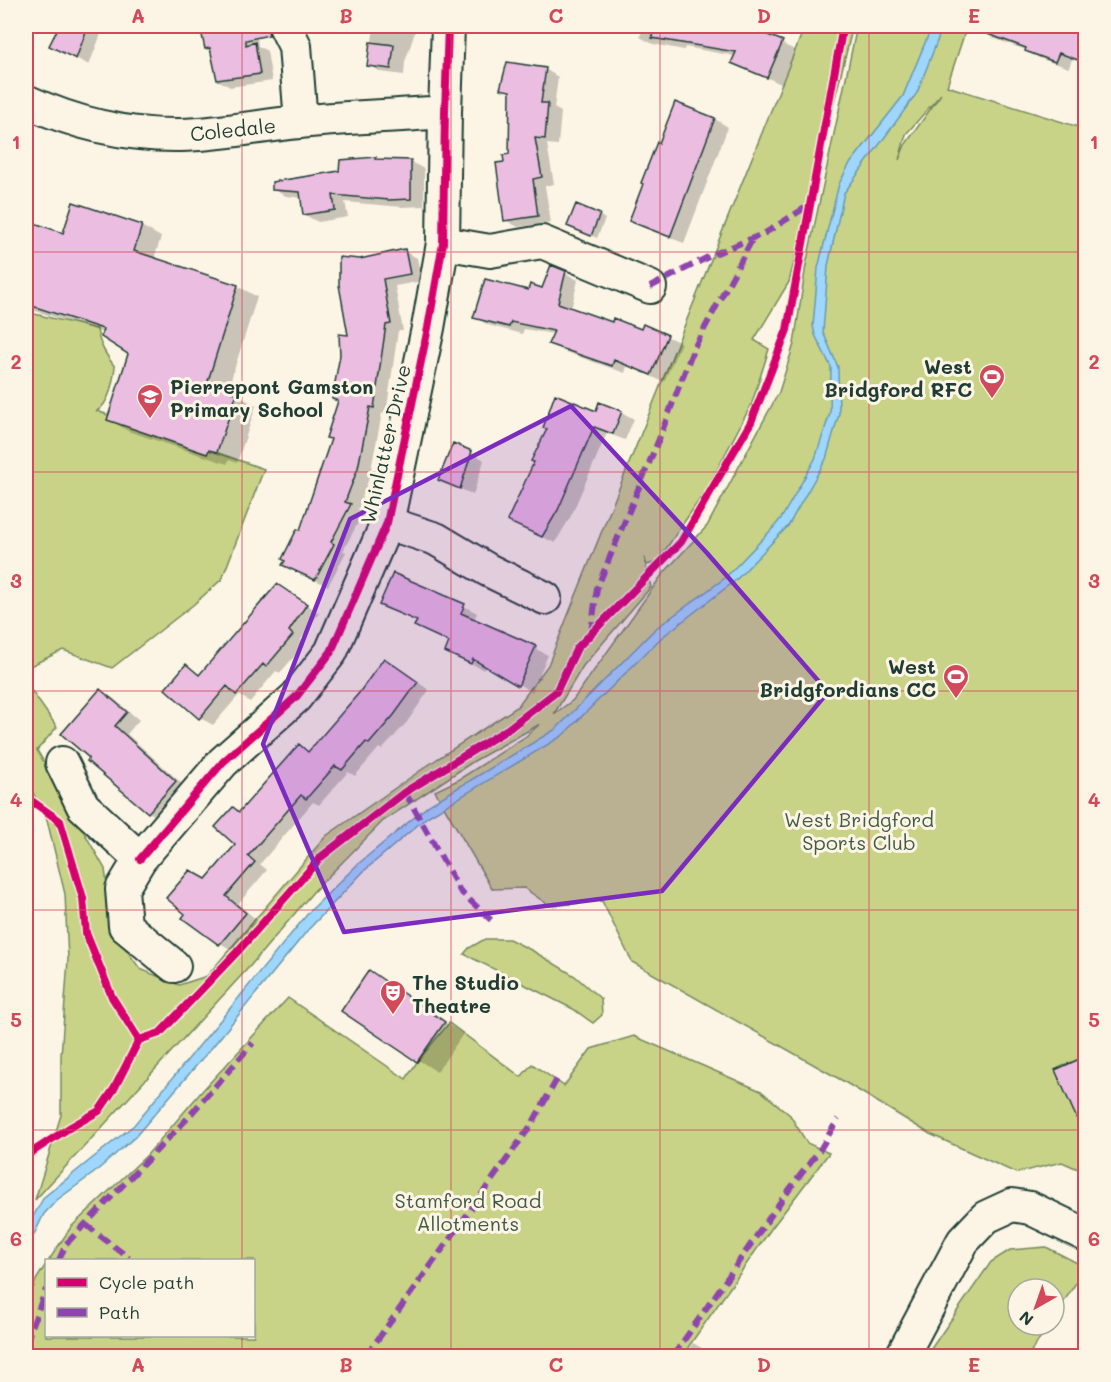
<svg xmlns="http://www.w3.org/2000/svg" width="1111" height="1382" font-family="Mali,sans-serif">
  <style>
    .green { fill: #c8d387; stroke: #74885e; stroke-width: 1.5; fill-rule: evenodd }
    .water { fill: #9ed6fe; stroke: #6b99ad; stroke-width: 1.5 }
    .shadow { fill: #0003 }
    .building { fill: #ebbde1; stroke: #1f3d34; stroke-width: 1.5 }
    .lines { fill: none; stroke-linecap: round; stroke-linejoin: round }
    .minor-casing { stroke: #1f3d34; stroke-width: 36 }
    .minor { stroke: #fcf5e5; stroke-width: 32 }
    .quiet { stroke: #8e44ad; stroke-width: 6; stroke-dasharray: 12 6; stroke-linecap: butt }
    .cycleway-casing { stroke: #fcf5e5; stroke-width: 11 }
    .cycleway { stroke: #d6006c; stroke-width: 8 }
    .marked { fill: #7b2cbf; fill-opacity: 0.2; stroke: #7b2cbf; stroke-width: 4.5; stroke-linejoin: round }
    .grid { fill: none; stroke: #d1495b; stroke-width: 1.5; stroke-opacity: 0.55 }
    .labels { text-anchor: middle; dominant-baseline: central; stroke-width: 6; stroke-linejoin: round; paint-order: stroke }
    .street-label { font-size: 20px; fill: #1f3d34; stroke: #fcf5e5 }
    .poi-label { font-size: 20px; font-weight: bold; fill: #1f3d34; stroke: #fcf5e5; text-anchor: end }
    .park-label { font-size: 20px; fill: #415b45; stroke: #fcf5e5 }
    .neatline { fill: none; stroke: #d1495b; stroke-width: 2 }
    .grid-label { font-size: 20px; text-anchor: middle; font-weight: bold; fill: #d1495b }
  </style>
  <rect width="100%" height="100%" fill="#fcf5e5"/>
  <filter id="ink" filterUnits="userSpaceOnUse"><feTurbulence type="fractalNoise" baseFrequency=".0167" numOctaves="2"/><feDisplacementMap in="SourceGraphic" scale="12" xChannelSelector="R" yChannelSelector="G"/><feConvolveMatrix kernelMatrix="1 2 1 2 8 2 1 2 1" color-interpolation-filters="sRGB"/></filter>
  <g filter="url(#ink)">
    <path class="green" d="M805,26H853L789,282L754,340L769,349L752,403L708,487L657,562L647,565L644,557L651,587L583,666L554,714L573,700L662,575L707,526L779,392L794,344L806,265L857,26H967L947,86L1085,129V1172L1062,1162L1016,1173L930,1134L843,1081L632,962L602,901L550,906L524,888L492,889L435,791L458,780L525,737L540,724L474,761L383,821L313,892L251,965L35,1200L61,1115V1056L68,960L65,894L47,820L26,779V683L57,727L37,750L105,869L113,931L140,969L179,985L207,976L326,836L437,759L517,707L548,665ZM941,94L905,145L899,160L906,134Z
      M26,312L97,329C99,344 106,355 115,367C113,381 110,403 97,411L264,469L222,579L193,605L112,668L63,650L26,668Z
      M485,939H509L533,951L575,976L601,999L602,1015L593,1023L573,1009L464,954L469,948Z
      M288,998L406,1079L417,1062L449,1023L521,1077L532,1064L564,1086L591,1049L634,1036L761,1091L790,1115L807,1143L829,1153L771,1229L682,1356H26V1308L36,1280L46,1264V1336H254V1260H49L71,1227L147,1155L203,1090Z
      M1046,1247L1085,1267V1269L1054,1317V1289H1018V1325H1049L1028,1356H926L991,1262L1010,1250Z"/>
    <path class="water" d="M932,26H943L917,93L844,193L828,266L823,332L838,367L839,414L826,459L788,526L736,580L661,638L562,736L427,817L364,871L307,931L214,1045L135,1137L94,1173L57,1200L44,1214L26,1251V1229L44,1197L134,1125L310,911L358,864L429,805L556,729L655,629L725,578L774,527L782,517L815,459L830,413L831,367L815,335L813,326L818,268L839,184L849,165L903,96Z"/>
    <path class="shadow" d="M61,26H85L101,34L89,65L51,45Z
      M202,26H256L258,46L267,51L272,81L230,87L218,80L212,52L207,48Z
      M374,26H417L405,62L404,75L381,72L369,65Z
      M625,26H753L752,30L795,50L781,84L733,62L735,56L685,47L684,50L653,44L640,37L642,30Z
      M982,26H1063L1086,34V64L1072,59L1069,68L1039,58L1026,50L993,38L980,30Z
      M545,69L558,77L554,108L561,112L558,145L547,144L554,184L545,186L551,223L518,227L505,220L506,163L511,155L512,94L502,88Z
      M676,104L715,119L728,127L684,243L644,228L631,221Z
      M375,159L379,161L411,162L424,169V206L403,207L345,202L348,217L318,222L305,215L302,198L286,196L273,189L341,172L342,161Z
      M26,206L33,211L29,223L64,235L141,226L161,237L154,259L238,286L257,297L228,389L256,406L237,463L229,460L227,464L128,431L109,419L130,354L104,333L26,308Z
      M599,215L605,219L597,238L575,228Z
      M404,251L417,258L422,281L395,286L403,331H398L386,414L382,413L370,475L358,509L363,513L343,551L346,552L328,586L297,572L301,532L332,440L328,437L339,402L333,399L350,337L360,260Z
      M565,273L578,280L571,309L613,324L641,331L644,326L681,343L664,382L627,366L625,373L563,351L550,344L554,334L524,329L522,334L488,325L475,317L529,291L543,290Z
      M621,412L634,419L625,440L607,433L571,516L555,543L521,527L549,429L597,413Z
      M471,452L484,460L473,495L440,479Z
      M291,593L319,613L301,640L305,644L280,673L276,671L250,702L239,695L213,725L200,718L167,689L187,666L201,675Z
      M381,604L464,606L477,613L474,620L548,655L532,692L486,665L484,670L447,652L451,642L418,622Z
      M396,667L429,690L407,722L382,750L379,748L355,776L348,772L319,805L313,802L260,864L267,870L238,904L258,921L232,950L220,943L207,881L237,845L233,808L241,813L299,746L310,752Z
      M100,691L113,698L139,720L127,734L188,789L162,820L149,812L89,761Z
      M369,972L463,1034L437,1072L343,1011Z
      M1086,1309V1326L1079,1322Z
      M693,1343L716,1356H684Z"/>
    <path class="building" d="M59,26H88L76,59L49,46Z
      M200,26H267L269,35L246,40V45L255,42L260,74L217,80L210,48L205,49Z
      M653,26H745L783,41L767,78L731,63L736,52L652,38Z
      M971,26H1067L1086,32V63L1059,53L1055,62L1025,51L1026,48L971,28Z
      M370,42L394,45L391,69L367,66Z
      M507,62L546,68L541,103H548L545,139L535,138L542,177L533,179L538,216L504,221L496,163L504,162L503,155L509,154L510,91L500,89Z
      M675,102L715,118L670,237L629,221L643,184L641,183L657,142L659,143Z
      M376,157L375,159L411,160V199L389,200L333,195L335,210L303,215L300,192L272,190V182L339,171L340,160Z
      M73,202L142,225L134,251L238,285L208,381L229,388L228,391L237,393L217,452L209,450L207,454L107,420L128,354L101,337L103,329L26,304V220L63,233Z
      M576,204L600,214L591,236L567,226Z
      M405,249L410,274L383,279L391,324L386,325L374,408L370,407L358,468L345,502L351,504L331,542L334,544L315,580L282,565L285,561L282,559L297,529L300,530L331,439L326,438L338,401L332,399L340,355L339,334L348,335L339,285V257L360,259Z
      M551,265L566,271L558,303L612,322L613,318L641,329L643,324L668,335L651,375L614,360L612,366L548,344L554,331L511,322L509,327L473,318L485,279L528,290L530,284L542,288Z
      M555,394L596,411L599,402L622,411L613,434L594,427L558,510L542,537L507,521L534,462L531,461L547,429L543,428Z
      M453,443L472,451L460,489L438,480Z
      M393,573L465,604L461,613L536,646L518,686L473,659L471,664L445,652L449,642L414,626L417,621L379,605Z
      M277,584L307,604L289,631L293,635L266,667L263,664L236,695L227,686L199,719L165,689L186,664L199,675Z
      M384,658L418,682L394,715L369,744L366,742L342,770L335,766L306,799L301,795L248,856L255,862L226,896L246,913L219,945L182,918L185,914L166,898L190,870L206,879L235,845L215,827L233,807L239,812L299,744L308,752L359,693Z
      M100,689L127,712L115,726L176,781L148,813L87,761L89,758L61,734Z
      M369,970L445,1022L417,1062L341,1011Z
      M1086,1056V1139L1055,1070Z"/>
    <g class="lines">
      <defs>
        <path id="minor" d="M285,26L295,46L301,122
          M26,101C74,123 127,136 181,135C220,134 260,126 299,122C347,117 396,116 445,112
          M443,243L490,251L542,242L650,287
          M387,523L436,539L488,570L545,598
          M62,763L83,806L140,859L122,889L125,926L174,966
          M140,859L223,762L296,697L331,652L387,523L428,328L443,243L445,112L448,26
          M902,1356L963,1241L986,1217L1012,1205L1030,1208L1086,1235"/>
      </defs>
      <use href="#minor" class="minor-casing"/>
      <use href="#minor" class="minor"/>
      <path class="quiet" d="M650,287L712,255L765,233L811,204
        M591,633L597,588L659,439L693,350L753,238
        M405,792L460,891L491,920
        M85,1224L129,1258
        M59,1260L66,1244L184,1122L253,1043
        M26,1343L46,1289
        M366,1356L532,1124L557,1079
        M673,1356L783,1198L821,1148L838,1119"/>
      <defs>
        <path id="cycleway" d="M26,797L60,821L83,898L86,933L112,997L139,1040
          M140,859L223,762L296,697L331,652L387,523L428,328L443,243L445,112L448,26
          M26,1156L69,1128L99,1111L114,1089L139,1040L160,1033L237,952L321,857L405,792L508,729L556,692L577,648L681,542L751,422L787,330L843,26"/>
      </defs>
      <use href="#cycleway" class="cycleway-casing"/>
      <use href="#cycleway" class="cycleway"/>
    </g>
  </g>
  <path class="marked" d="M571,406L707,553L828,692L662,891L344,932L263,744L350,519Z"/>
  <path class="grid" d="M242,26V1260M451,26V1356M660,26V1356M869,26V1356M26,252H1086M26,472H1086M26,691H1086M26,910H1086M26,1130H1086M242,1336V1356"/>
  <defs>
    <symbol id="stadium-pin" viewBox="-11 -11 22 30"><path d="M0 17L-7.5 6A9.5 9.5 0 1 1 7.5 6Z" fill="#d1495b" stroke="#fcf5e5"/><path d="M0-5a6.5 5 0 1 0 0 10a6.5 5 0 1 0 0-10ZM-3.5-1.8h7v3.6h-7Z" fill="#fff"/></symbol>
    <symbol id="school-pin" viewBox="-11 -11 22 30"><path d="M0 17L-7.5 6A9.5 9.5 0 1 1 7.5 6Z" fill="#d1495b" stroke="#fcf5e5"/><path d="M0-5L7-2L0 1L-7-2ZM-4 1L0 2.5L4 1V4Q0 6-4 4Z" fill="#fff"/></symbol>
    <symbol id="theatre-pin" viewBox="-11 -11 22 30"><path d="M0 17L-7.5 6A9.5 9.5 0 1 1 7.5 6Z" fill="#d1495b" stroke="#fcf5e5"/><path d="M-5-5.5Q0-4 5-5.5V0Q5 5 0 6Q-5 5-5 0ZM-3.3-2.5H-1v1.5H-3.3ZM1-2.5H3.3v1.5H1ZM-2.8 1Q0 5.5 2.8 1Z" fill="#fff"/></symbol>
  </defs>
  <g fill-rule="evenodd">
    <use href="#stadium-pin" x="977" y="362" width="30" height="40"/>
    <use href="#school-pin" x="135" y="382" width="30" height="40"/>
    <use href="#stadium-pin" x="941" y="662" width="30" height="40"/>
    <use href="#theatre-pin" x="378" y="978" width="30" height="40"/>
  </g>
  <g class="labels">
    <g class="street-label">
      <text transform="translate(233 129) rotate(-6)">Coledale</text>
      <text transform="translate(385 444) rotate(-77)">Whinlatter Drive</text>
    </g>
    <g class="poi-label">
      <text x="972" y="366">West<tspan x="972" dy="23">Bridgford RFC</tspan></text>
      <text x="170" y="386" text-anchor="start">Pierrepont Gamston<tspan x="170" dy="23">Primary School</tspan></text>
      <text x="936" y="666">West<tspan x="936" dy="23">Bridgfordians CC</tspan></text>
      <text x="412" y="982" text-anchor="start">The Studio<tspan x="412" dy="23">Theatre</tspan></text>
    </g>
    <g class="park-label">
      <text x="859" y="819">West Bridgford<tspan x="859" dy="23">Sports Club</tspan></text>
      <text x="468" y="1200">Stamford Road<tspan x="468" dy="23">Allotments</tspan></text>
    </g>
  </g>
  <rect width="1111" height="1382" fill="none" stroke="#fcf5e5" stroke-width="66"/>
  <rect x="45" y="1259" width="210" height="78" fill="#fcf5e5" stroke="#a4ab9e" stroke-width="1.5"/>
  <rect x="57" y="1278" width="30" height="9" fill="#d6006c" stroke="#a4ab9e" stroke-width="1.5"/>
  <text x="99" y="1289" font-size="18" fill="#1f3d34">Cycle path</text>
  <rect x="57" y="1308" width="30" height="9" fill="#8e44ad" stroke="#a4ab9e" stroke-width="1.5"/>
  <text x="99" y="1319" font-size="18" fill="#1f3d34">Path</text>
  <g transform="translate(1036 1307) rotate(220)"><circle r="28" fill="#fcf5e5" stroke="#a4ab9e" stroke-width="1.5"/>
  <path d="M0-4.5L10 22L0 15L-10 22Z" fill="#d1495b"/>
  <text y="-9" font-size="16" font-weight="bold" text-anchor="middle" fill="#1f3d34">N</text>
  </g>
  <rect x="33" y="33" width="1045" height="1316" class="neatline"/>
  <g class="grid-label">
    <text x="138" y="23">A</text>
    <text x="346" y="23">B</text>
    <text x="556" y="23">C</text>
    <text x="764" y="23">D</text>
    <text x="974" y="23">E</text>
    <text x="16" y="149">1</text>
    <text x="1094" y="149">1</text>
    <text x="16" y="369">2</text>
    <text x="1094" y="369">2</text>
    <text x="16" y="588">3</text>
    <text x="1094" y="588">3</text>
    <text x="16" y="807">4</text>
    <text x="1094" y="807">4</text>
    <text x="16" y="1027">5</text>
    <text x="1094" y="1027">5</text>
    <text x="16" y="1246">6</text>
    <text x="1094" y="1246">6</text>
    <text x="138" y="1372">A</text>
    <text x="346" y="1372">B</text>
    <text x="556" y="1372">C</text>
    <text x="764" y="1372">D</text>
    <text x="974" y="1372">E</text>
  </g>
</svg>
